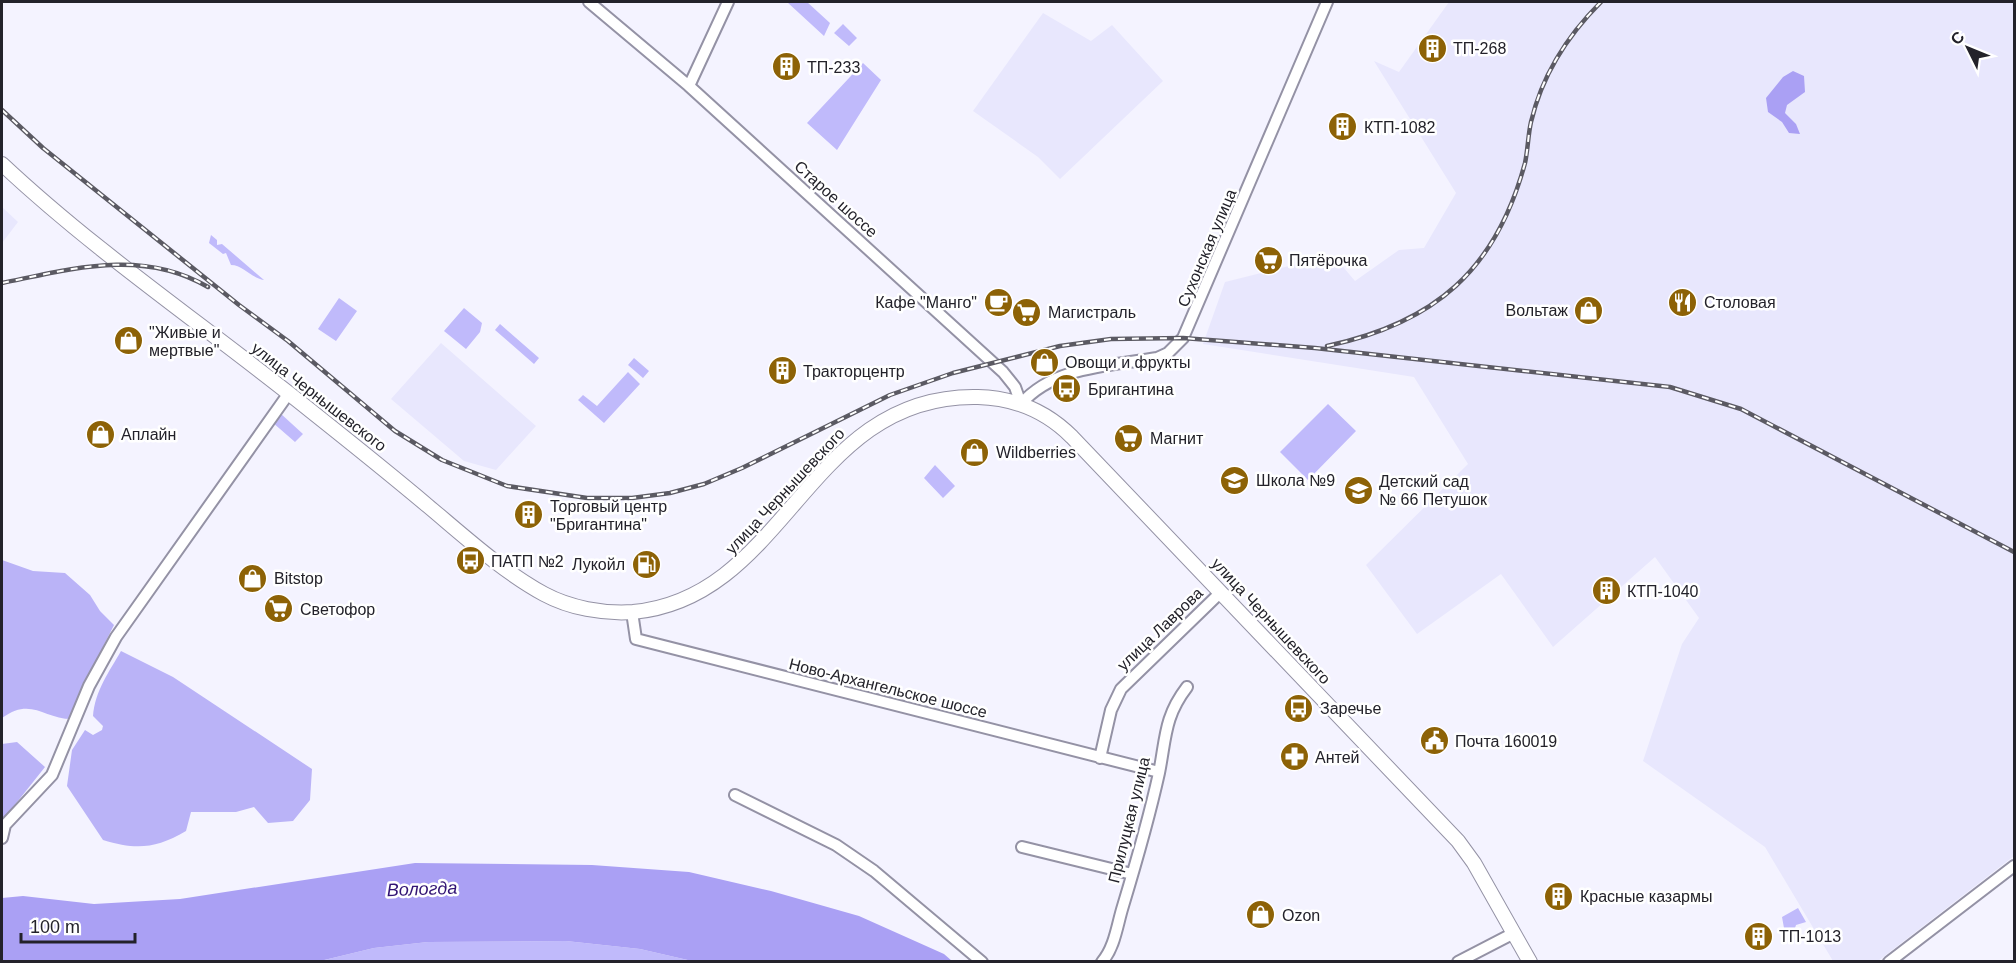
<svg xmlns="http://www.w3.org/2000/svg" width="2016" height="963" font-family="Arial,sans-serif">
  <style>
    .built { fill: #e8e7fd }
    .green { fill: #c0bafb }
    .forest { fill: #bab3f7 }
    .water { fill: #aaa0f4 }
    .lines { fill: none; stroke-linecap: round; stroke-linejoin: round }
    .minor-casing { stroke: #9492a5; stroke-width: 14 }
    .major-casing { stroke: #9492a5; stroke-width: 16 }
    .minor { stroke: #fff; stroke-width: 10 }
    .major { stroke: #fff; stroke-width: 14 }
    .rail-casing { stroke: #5b5a63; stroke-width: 4.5 }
    .rail { stroke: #fff; stroke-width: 2; stroke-dasharray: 7; stroke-linecap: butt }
    .labels { text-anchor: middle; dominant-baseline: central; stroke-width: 5; stroke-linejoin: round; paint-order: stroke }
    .poi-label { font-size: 16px; fill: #23222a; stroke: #fff; text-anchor: start }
    .street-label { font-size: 16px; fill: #23222a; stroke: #fff }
    .water-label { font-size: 18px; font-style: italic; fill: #321474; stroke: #fff }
  </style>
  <rect width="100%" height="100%" fill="#f4f3ff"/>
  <path class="built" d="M1449,2H2014V856L1878,961H1833L1765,847L1643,761L1682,644L1699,618L1655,557L1553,647L1501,574L1417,634L1366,565L1468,464L1414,377L1203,344L1225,282L1333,255L1355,281L1399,250L1424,248L1456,193L1374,61L1399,72Z
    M1043,13L1091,41L1112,25L1163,81L1060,179L1038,157L973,111Z
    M2,207L18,222L2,243Z
    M441,343L536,426L496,470L464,461L391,399Z"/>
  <path class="green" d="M787,2H807L830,23L824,36Z
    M843,24L857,38L849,46L834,33Z
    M863,63L881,80L837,150L807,123Z
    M211,235L217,240V245L222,244L264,280C251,278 243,265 231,265L226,253L223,254L209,243Z
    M339,298L357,311L336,341L318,329Z
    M464,308L482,323L480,332L466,349L444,331Z
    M500,324L539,358L534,364L495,330Z
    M634,358L649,371L643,378L628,365Z
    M628,372L640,384L604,423L578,400L583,395L597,406Z
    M1328,404L1356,431L1308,480L1280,452Z
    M280,413L303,434L295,442L272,422Z
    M935,465L955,486L943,498L924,478Z
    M1798,908L1806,922L1796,925L1795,928H1784L1782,917Z
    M566,941L640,949L692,961L316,962L374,948L428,942Z"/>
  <path class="forest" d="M2,560L33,571L65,573L90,595L100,611L114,625L101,651L74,719C44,720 32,696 2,718Z
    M121,651L173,677L312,769L310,800L293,821L268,823L254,807L236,812H191L186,831C155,849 136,850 103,840L67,786L72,750L85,730L93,735L102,730L103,726L93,716C95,691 109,672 121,651Z
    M17,742L45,767L2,821V744Z"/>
  <path class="water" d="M1793,71L1804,76L1805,92L1787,105L1785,113L1796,124L1800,134L1789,133L1782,122L1768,112L1766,98L1783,77Z
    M415,863L592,865L689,872L771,891L859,916L944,954L952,961H692L640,949L566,941L428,942L374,948L316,962L2,961V898L23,896L94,904L180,899Z"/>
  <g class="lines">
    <defs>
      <path id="minor" d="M589,2L689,86L1003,372L1015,387L1021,404
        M689,86L728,2
        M1021,404C1054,366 1110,366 1157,358L1168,353L1183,338L1327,2
        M632,612L636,639L1159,772
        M1100,758L1111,710L1121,689L1221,592
        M735,795L836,845L874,871L982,962
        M2,838L5,825L52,775L89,686L116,637L289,393
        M1022,847L1132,874
        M1102,962C1115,947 1117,925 1123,906C1136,863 1149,818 1159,773C1166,738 1164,717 1187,687
        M1458,962L1514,933
        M1889,962L2014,866"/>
      <path id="major" d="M2,164C98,254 208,328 311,411C350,442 390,474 428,506C465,537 502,571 544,594C570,608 603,614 633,612C788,598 807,393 978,397C1015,398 1046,411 1072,437L1458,841L1474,863L1530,962"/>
    </defs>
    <use href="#minor" class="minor-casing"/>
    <use href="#major" class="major-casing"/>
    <use href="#minor" class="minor"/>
    <use href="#major" class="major"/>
    <defs>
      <path id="rail" d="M2,110L43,148L239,305L288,341L395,431L442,460L507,486L587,498H632L670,493L704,484L742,468L890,395L953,373L1060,346L1111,339L1183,338L1315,348L1670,387L1741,409L2014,552
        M2,283C71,269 142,248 208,287
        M1327,346C1435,323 1496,270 1525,163C1528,149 1528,135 1531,122C1542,75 1568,35 1601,2"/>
    </defs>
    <use href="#rail" class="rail-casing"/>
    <use href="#rail" class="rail"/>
  </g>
  <defs>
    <symbol id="building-disc" viewBox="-11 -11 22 22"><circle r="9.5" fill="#8d6206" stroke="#fff"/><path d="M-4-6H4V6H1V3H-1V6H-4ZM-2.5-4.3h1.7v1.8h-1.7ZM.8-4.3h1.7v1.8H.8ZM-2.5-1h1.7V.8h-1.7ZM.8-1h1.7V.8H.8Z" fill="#fff"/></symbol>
    <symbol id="supermarket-disc" viewBox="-11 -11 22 22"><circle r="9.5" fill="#8d6206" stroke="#fff"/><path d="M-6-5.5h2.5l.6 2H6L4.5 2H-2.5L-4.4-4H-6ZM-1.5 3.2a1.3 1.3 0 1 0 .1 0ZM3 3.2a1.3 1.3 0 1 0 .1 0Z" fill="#fff"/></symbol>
    <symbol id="cafe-disc" viewBox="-11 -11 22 22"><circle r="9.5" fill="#8d6206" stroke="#fff"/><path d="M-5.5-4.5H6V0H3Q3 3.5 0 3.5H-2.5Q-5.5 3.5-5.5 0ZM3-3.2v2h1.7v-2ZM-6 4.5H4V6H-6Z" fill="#fff"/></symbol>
    <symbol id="restaurant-disc" viewBox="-11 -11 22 22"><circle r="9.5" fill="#8d6206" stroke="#fff"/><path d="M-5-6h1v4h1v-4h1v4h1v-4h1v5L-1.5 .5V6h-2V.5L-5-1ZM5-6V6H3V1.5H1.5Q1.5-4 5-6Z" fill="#fff"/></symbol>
    <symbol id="shop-disc" viewBox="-11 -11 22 22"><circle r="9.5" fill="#8d6206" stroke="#fff"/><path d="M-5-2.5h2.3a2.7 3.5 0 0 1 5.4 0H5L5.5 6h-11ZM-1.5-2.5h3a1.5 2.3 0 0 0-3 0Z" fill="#fff"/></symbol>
    <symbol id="bus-disc" viewBox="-11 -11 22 22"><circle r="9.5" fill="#8d6206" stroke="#fff"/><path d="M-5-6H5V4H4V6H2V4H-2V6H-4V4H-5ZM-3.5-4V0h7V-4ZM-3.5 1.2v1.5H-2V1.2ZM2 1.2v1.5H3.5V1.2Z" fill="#fff"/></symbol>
    <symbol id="school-disc" viewBox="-11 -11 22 22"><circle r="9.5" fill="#8d6206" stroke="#fff"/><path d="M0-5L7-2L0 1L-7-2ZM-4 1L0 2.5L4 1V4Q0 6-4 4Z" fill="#fff"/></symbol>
    <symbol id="fuel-disc" viewBox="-11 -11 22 22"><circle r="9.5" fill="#8d6206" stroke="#fff"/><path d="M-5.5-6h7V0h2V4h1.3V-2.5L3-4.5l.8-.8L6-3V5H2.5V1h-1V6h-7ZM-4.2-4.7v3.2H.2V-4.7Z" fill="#fff"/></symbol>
    <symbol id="civic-disc" viewBox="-11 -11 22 22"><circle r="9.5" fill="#8d6206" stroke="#fff"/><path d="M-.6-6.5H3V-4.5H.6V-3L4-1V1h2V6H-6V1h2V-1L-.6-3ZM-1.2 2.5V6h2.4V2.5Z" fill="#fff"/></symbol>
    <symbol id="pharmacy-disc" viewBox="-11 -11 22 22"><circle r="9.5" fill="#8d6206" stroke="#fff"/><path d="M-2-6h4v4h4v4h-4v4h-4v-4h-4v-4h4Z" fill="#fff"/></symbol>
  </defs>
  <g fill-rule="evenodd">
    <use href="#building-disc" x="1416" y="32" width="33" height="33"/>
    <use href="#building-disc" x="770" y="50" width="33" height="33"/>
    <use href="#building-disc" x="1326" y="110" width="33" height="33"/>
    <use href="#supermarket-disc" x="1252" y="244" width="33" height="33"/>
    <use href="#cafe-disc" x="982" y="286" width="33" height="33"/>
    <use href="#restaurant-disc" x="1666" y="286" width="33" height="33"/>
    <use href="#shop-disc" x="1572" y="294" width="33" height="33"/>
    <use href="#supermarket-disc" x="1010" y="296" width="33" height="33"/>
    <use href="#shop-disc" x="112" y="324" width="33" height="33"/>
    <use href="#shop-disc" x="1028" y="346" width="33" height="33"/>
    <use href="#building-disc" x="766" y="354" width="33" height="33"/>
    <use href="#bus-disc" x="1050" y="372" width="33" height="33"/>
    <use href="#shop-disc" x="84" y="418" width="33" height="33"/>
    <use href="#supermarket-disc" x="1112" y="422" width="33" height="33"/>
    <use href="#shop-disc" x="958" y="436" width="33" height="33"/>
    <use href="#school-disc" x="1218" y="464" width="33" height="33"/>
    <use href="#school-disc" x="1342" y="474" width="33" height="33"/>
    <use href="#building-disc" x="512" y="498" width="33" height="33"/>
    <use href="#bus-disc" x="454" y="544" width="33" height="33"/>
    <use href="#fuel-disc" x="630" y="548" width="33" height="33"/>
    <use href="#shop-disc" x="236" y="562" width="33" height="33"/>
    <use href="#building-disc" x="1590" y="574" width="33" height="33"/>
    <use href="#supermarket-disc" x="262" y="592" width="33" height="33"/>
    <use href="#bus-disc" x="1282" y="692" width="33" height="33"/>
    <use href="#civic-disc" x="1418" y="724" width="33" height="33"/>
    <use href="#pharmacy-disc" x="1278" y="740" width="33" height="33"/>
    <use href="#building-disc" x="1542" y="880" width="33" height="33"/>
    <use href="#shop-disc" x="1244" y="898" width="33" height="33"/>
    <use href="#building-disc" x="1742" y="920" width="33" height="33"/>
  </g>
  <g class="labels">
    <g class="poi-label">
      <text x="1453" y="48">ТП-268</text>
      <text x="807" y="67">ТП-233</text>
      <text x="1364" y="127">КТП-1082</text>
      <text x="1289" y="260">Пятёрочка</text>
      <text x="977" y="302" text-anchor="end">Кафе "Манго"</text>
      <text x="1704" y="302">Столовая</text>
      <text x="1568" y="310" text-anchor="end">Вольтаж</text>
      <text x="1048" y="312">Магистраль</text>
      <text x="149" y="332">"Живые и<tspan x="149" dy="18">мертвые"</tspan></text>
      <text x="1065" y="362">Овощи и фрукты</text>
      <text x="803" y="371">Тракторцентр</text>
      <text x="1088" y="389">Бригантина</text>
      <text x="121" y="434">Аплайн</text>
      <text x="1150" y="438">Магнит</text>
      <text x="996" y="452">Wildberries</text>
      <text x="1256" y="480">Школа №9</text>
      <text x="1379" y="481">Детский сад<tspan x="1379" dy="18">№ 66 Петушок</tspan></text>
      <text x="550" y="506">Торговый центр<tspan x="550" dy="18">"Бригантина"</tspan></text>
      <text x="491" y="561">ПАТП №2</text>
      <text x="625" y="564" text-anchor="end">Лукойл</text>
      <text x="274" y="578">Bitstop</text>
      <text x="1627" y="591">КТП-1040</text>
      <text x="300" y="609">Светофор</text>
      <text x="1320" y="708">Заречье</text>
      <text x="1455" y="741">Почта 160019</text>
      <text x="1315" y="757">Антей</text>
      <text x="1580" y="896">Красные казармы</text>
      <text x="1282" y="915">Ozon</text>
      <text x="1779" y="936">ТП-1013</text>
    </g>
    <g class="street-label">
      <text transform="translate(836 199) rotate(42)">Старое шоссе</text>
      <text transform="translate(1207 248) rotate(-67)">Сухонская улица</text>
      <text transform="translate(319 397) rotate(38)">улица Чернышевского</text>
      <text transform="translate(785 491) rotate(-47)">улица Чернышевского</text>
      <text transform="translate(1271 621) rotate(47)">улица Чернышевского</text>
      <text transform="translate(1160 629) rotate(-44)">улица Лаврова</text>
      <text transform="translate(888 688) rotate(14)">Ново-Архангельское шоссе</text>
      <text transform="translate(1129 820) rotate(-76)">Прилуцкая улица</text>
    </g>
    <g class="water-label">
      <text transform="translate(422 889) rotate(-2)">Вологда</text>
    </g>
  </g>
  <rect width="2016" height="963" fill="none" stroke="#23222a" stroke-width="6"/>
  <g transform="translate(1968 48) rotate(313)" stroke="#ffffff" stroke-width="4.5" paint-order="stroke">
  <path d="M0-4.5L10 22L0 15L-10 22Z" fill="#23222a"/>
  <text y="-9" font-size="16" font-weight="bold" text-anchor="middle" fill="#23222a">С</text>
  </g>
  <path d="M21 933v9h114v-9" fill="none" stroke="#23222a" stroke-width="3"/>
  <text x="30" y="933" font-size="18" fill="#23222a" stroke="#ffffff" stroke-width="4.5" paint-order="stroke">100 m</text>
</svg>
